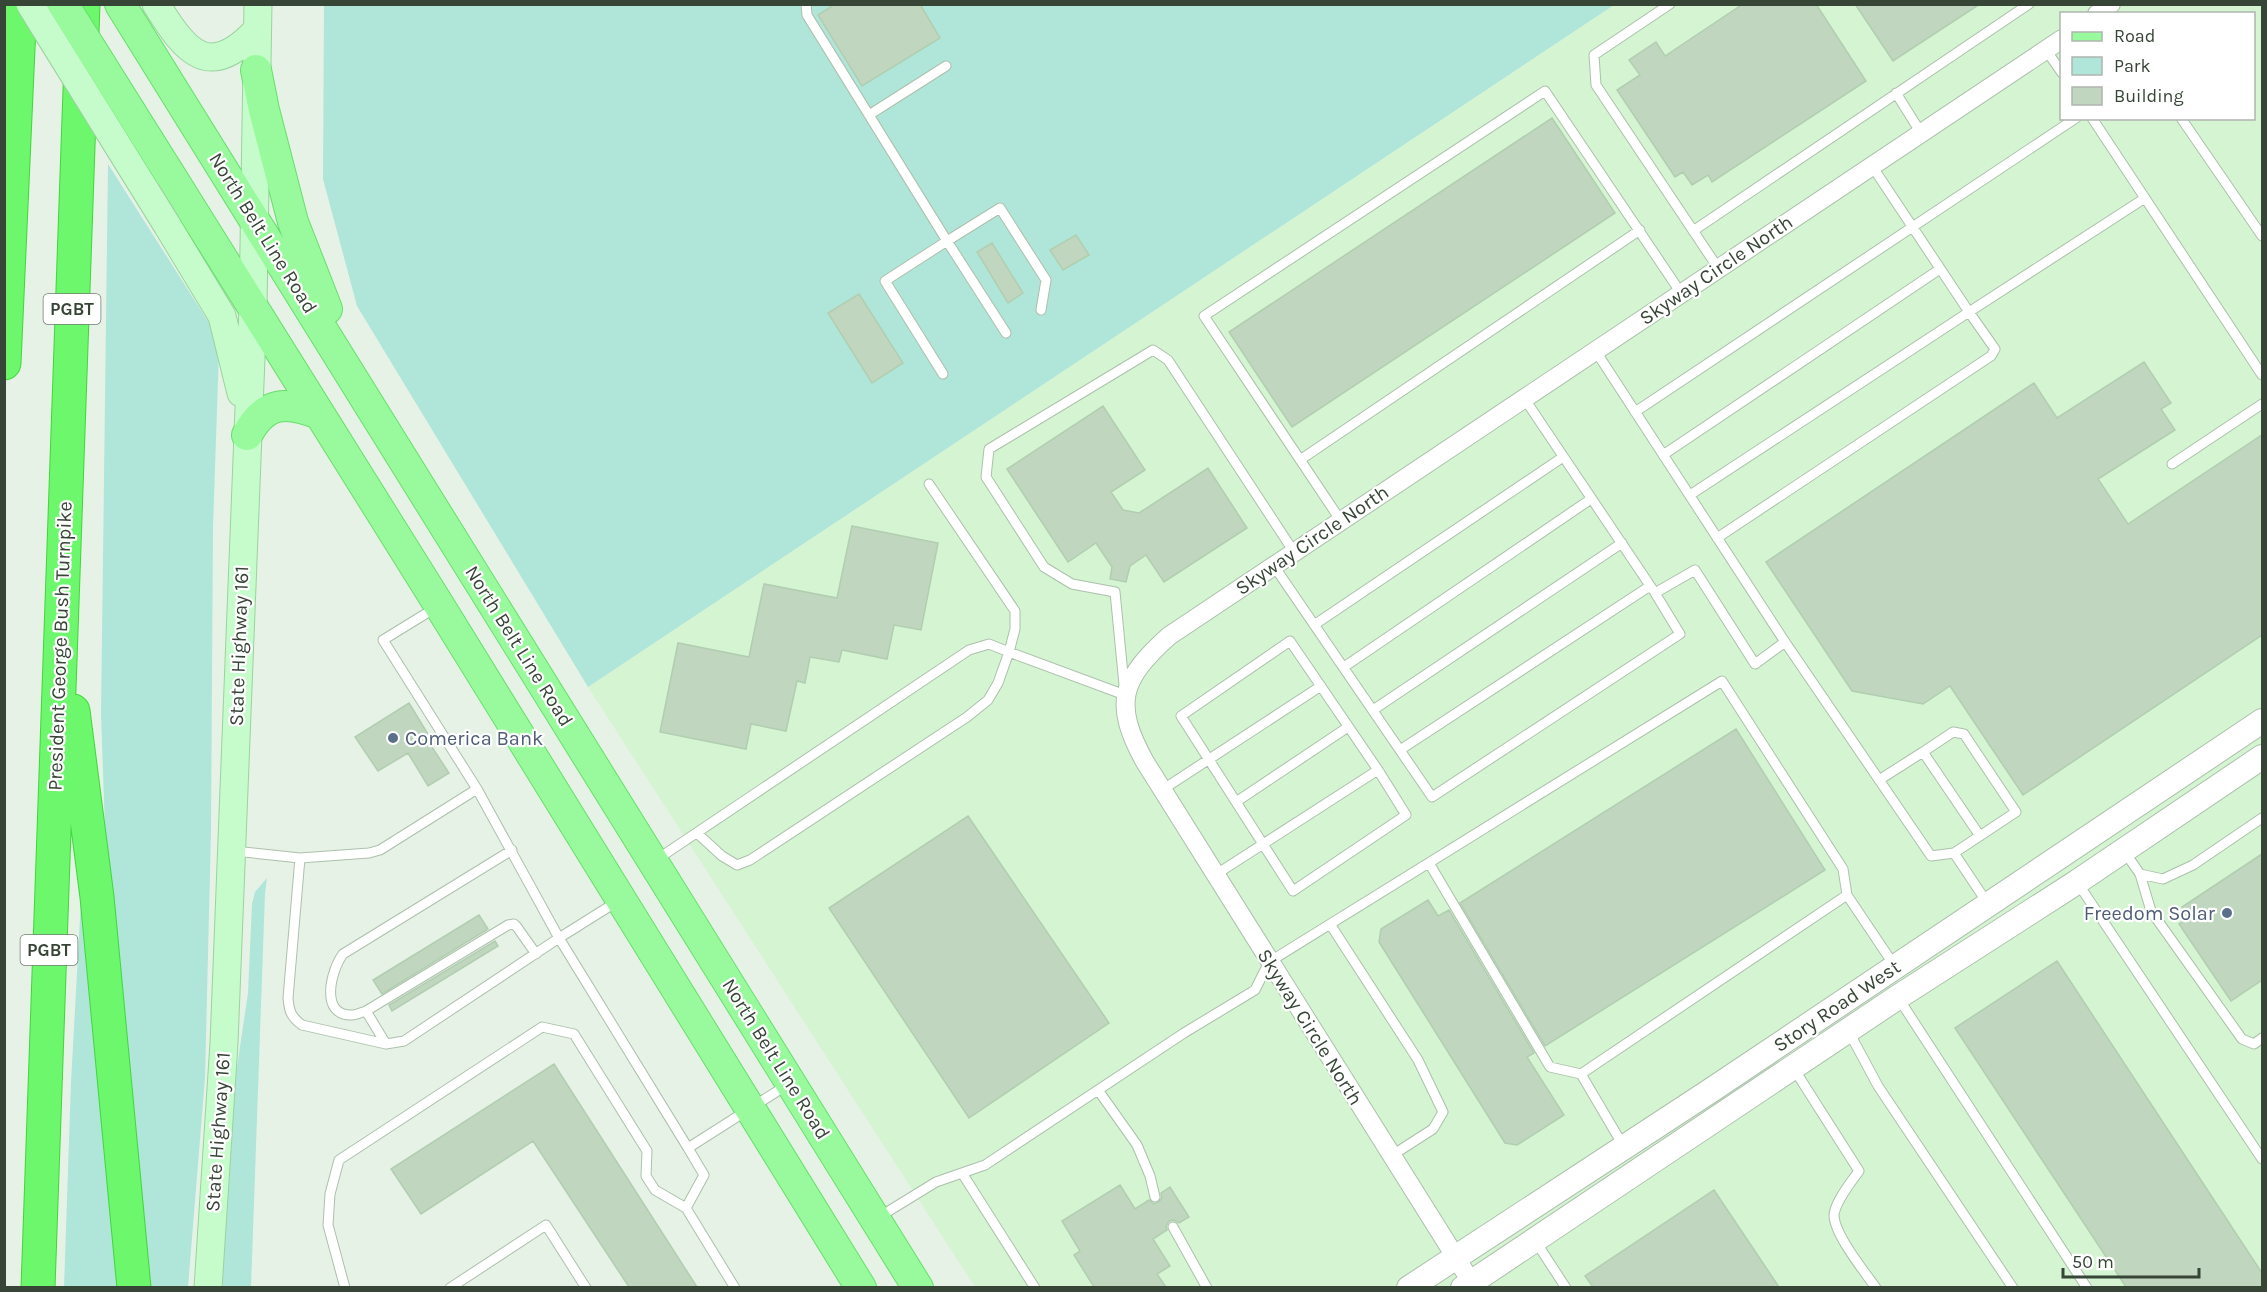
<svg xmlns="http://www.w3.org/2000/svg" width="2267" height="1292" font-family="Karla,sans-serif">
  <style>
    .commercial { fill: #d5f4d2; fill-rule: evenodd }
    .green { fill: #b0e5da }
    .building { fill: #c0d6bf; stroke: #b1ceb0; stroke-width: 1.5 }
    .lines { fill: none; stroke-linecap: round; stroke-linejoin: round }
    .service-casing { stroke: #acc0ac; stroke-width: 11 }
    .minor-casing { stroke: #acc0ac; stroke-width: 20 }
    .tertiary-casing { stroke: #acc0ac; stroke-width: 26 }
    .secondary-casing { stroke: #9ad39d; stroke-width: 29 }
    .primary-casing { stroke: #68de6c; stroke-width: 32 }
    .motorway-casing { stroke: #42d63c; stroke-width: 35 }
    .service { stroke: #fff; stroke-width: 9 }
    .minor { stroke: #fff; stroke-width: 18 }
    .tertiary { stroke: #fff; stroke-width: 24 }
    .secondary { stroke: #c6fccb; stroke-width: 27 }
    .primary { stroke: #98fa9c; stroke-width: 30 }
    .motorway { stroke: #6cf76c; stroke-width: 33 }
    .secondary-bridge-casing { stroke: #9ad39d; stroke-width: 29; stroke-linecap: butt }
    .primary-bridge-casing { stroke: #68de6c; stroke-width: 32; stroke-linecap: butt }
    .secondary-bridge { stroke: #c6fccb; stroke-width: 27 }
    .primary-bridge { stroke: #98fa9c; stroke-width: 30 }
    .service-dot { fill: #5c6f8a; stroke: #fff; stroke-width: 2 }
    .labels { text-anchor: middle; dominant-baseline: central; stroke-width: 4.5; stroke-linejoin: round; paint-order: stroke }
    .shield { fill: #fff; stroke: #737d72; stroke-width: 1.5 }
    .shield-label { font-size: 18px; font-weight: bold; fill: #374536 }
    .street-label { font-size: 20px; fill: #374536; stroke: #fff }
    .service-label { font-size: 20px; fill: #4e5e75; stroke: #fff; text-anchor: start }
  </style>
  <rect width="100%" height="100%" fill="#e6f2e6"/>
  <path class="commercial" d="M1614,5H2262V1287H975L588,687ZM2062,14H2254V118H2062Z"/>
  <path class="green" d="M324,5H1614L588,687L357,306L323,179Z
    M108,164L218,337L219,351L213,527L211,831L205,1078L188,1287H144L107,886L101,715Z
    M267,878L265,893L251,1287L222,1288L234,1087L248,993L252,904L255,892Z
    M81,900L121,1287L64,1288L71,1082Z"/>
  <path class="building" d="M835,4H920L940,38L862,86L818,15Z
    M1743,4H1816L1866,81L1712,182L1708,175L1692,185L1683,172L1675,177L1617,90L1640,75L1629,60L1656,42L1665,56Z
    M1855,4H1980L1893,61Z
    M1552,118L1615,213L1292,427L1229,332Z
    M1076,235L1089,255L1063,270L1050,250Z
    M992,243L1023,293L1008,303L977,252Z
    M859,294L903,363L872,383L828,313Z
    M2144,362L2171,403L2161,409L2175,430L2098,479L2128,524L2262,435V635L2023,795L1950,686L1923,704L1852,691L1766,562L2034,383L2057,418Z
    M1103,406L1145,470L1111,492L1123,510L1139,513L1208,468L1247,528L1164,582L1146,555L1130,566L1126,582L1110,579L1112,567L1096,543L1068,562L1007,469Z
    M852,526L938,543L921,630L894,625L887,659L842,650L839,662L810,657L805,683L797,681L786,731L751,724L746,749L660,732L678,643L749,657L764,584L837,598Z
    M409,703L431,739L428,741L449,773L428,786L408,753L378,771L355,737Z
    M1736,729L1825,870L1545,1046L1460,903Z
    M968,816L1109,1023L969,1118L829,908Z
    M2262,854V980L2231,1001L2179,924L2189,918L2182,907Z
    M1428,900L1438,916L1449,910L1534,1053L1527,1057L1564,1115L1517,1145L1505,1143L1379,942L1381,929Z
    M479,915L488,929L382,994L373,980Z
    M495,941L498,946L392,1011L389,1005Z
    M2057,961L2262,1273V1287H2126L1955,1028Z
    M554,1064L697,1287H629L533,1141L421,1214L391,1169Z
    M1120,1185L1135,1209L1149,1200L1154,1204L1159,1202L1162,1198L1161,1193L1170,1187L1189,1217L1179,1223L1174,1220L1169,1221L1166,1226L1167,1230L1153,1239L1170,1266L1157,1274L1166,1287H1094L1074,1255L1080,1251L1062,1221Z
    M1714,1190L1779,1287H1593L1585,1276Z"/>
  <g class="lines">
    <defs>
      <path id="service" d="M806,4L807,15L947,241L1000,208L1046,280L1041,310
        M1670,4L1594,55L1596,85L1718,268
        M2046,50L2062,73
        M1896,93L1921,133
        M869,115L946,66
        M2092,118L2262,375
        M2181,118L2262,236
        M1872,166L1969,312L2145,198
        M1693,231L2029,4
        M1595,350L1785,642L1931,856L1954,853L1988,904
        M943,374L885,281L947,241L1006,333
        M1524,398L1653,590
        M1635,412L2076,118
        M1663,455L1940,269
        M1300,460L1640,230
        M2172,464L2262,404
        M1690,495L1969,312L1995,349L1991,356L1717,538
        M1341,521L1204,316L1545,91L1681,293
        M1274,566L1432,797L1680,634L1655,593L1695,570L1755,664L1785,642
        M1314,625L1563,457
        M1344,667L1591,499
        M1373,710L1622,543
        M1400,750L1650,586
        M1923,752L1953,732L1964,734L2016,812L1954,853
        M1879,780L1923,752L1980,836
        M1162,790L1321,686
        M1236,802L1348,727
        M698,834L722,856L737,865L750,860L967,717L988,700L998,683L1009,652L1125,695L1115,592L1072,584L1044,567L986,477L989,449L1153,350L1168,360L1294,552
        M512,850L343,954C331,970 319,1016 352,1015C356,1015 362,1012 366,1011L508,925L514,924L517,927L536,954
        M234,851L300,858L288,998C289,1011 291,1017 302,1025L386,1044L404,1041L559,938L477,789L383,640L435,608
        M2124,851L2140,874L2163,879L2193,865L2262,818
        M300,858L369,853L380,850L477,789
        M656,860L969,650L989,644L1009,652L1015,629V611L929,484
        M1429,863L1550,1067L1581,1074L1624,1147
        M2140,874L2151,911L2242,1039L2254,1044L2262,1038
        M1215,875L1378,770L1290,641L1181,716C1218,774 1256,833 1293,891L1406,815L1378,770
        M2077,882L2262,1159
        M618,901L559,938L688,1148L787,1085
        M1330,924L1418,1060L1443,1112L1433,1129L1391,1156
        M1899,999L2087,1288
        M366,1011L386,1044
        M1849,1032L1878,1086L2013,1288
        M1794,1069L1859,1171C1851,1182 1835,1202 1834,1215C1834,1234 1864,1271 1876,1288
        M1581,1074L1847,895
        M1098,1090L1137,1145L1150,1176L1155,1197
        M688,1148L704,1175L686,1208L735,1288
        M962,1173L1035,1288
        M879,1217L936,1182L985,1165L1184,1033L1255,990L1269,962L1722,681L1843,869L1847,895L1894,965
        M1173,1227L1207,1288
        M1536,1242L1566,1288
        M345,1288L328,1225L330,1194L339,1160L542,1027L574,1034L647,1151L646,1176L655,1190L686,1208
        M450,1288L546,1225L586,1288"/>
      <path id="minor" d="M2097,14L2111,4
        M1475,1288L1145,762C1113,704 1120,680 1169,636L2062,39"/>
      <path id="tertiary" d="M1409,1288L1710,1091L2262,721
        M1463,1288L1898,997L2077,882L2262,757"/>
      <path id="secondary" d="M156,4C186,53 209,81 257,30
        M167,225L222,316L241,393
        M208,1288L224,1043L253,307L258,4"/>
      <path id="primary" d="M120,4L918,1288
        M256,70L264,110L293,222L327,309
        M169,173L439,605L861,1288
        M247,435C265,401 286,401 319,414"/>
      <path id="motorway" d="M4,363L20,4
        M73,711L97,897L134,1288
        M38,1288L83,4"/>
    </defs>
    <use href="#service" class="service-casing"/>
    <use href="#minor" class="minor-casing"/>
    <use href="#tertiary" class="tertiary-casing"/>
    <use href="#secondary" class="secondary-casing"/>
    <use href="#primary" class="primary-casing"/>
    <use href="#motorway" class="motorway-casing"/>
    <use href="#service" class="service"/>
    <use href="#minor" class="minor"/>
    <use href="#tertiary" class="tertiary"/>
    <use href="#secondary" class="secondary"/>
    <use href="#primary" class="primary"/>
    <use href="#motorway" class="motorway"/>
    <defs>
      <path id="secondary-bridge" d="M30,4L167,225"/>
      <path id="primary-bridge" d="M63,4L169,173"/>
    </defs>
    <use href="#secondary-bridge" class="secondary-bridge-casing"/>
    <use href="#primary-bridge" class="primary-bridge-casing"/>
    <use href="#secondary-bridge" class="secondary-bridge"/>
    <use href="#primary-bridge" class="primary-bridge"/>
  </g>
  <g class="service-dot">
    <circle cx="393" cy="738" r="6"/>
    <circle cx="2227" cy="913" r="6"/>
  </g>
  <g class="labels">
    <g class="shield">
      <rect x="43.5" y="294" width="57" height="30" rx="4.5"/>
      <rect x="20.5" y="935" width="57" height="30" rx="4.5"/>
    </g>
    <g class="shield-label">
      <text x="72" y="309">PGBT</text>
      <text x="49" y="950">PGBT</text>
    </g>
    <g class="street-label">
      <text transform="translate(263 233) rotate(58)">North Belt Line Road</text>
      <text transform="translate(1716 270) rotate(-34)">Skyway Circle North</text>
      <text transform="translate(1312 540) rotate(-34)">Skyway Circle North</text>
      <text transform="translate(60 646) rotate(-88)">President George Bush Turnpike</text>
      <text transform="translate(239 646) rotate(-88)">State Highway 161</text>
      <text transform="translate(519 646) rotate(58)">North Belt Line Road</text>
      <text transform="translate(1837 1006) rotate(-34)">Story Road West</text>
      <text transform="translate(1310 1027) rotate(58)">Skyway Circle North</text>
      <text transform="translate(776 1059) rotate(58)">North Belt Line Road</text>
      <text transform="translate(218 1132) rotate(-86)">State Highway 161</text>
    </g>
    <g class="service-label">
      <text x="405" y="738">Comerica Bank</text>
      <text x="2215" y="913" text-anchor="end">Freedom Solar</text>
    </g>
  </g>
  <rect width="2267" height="1292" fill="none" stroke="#374536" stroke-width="12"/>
  <rect x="2060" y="12" width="195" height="108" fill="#ffffff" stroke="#afb5af" stroke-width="1.5"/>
  <rect x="2072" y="32" width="30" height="9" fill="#98fa9c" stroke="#afb5af" stroke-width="1.5"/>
  <text x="2114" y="42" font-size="18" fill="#374536">Road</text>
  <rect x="2072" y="57" width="30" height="18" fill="#b0e5da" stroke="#afb5af" stroke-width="1.5"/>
  <text x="2114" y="72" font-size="18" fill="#374536">Park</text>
  <rect x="2072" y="87" width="30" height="18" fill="#c0d6bf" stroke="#afb5af" stroke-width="1.5"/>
  <text x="2114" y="102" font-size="18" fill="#374536">Building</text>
  <path d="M2063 1268v9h136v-9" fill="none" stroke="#374536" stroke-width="3"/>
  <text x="2072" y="1268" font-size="18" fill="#374536" stroke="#ffffff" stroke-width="4.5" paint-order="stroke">50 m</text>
</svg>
